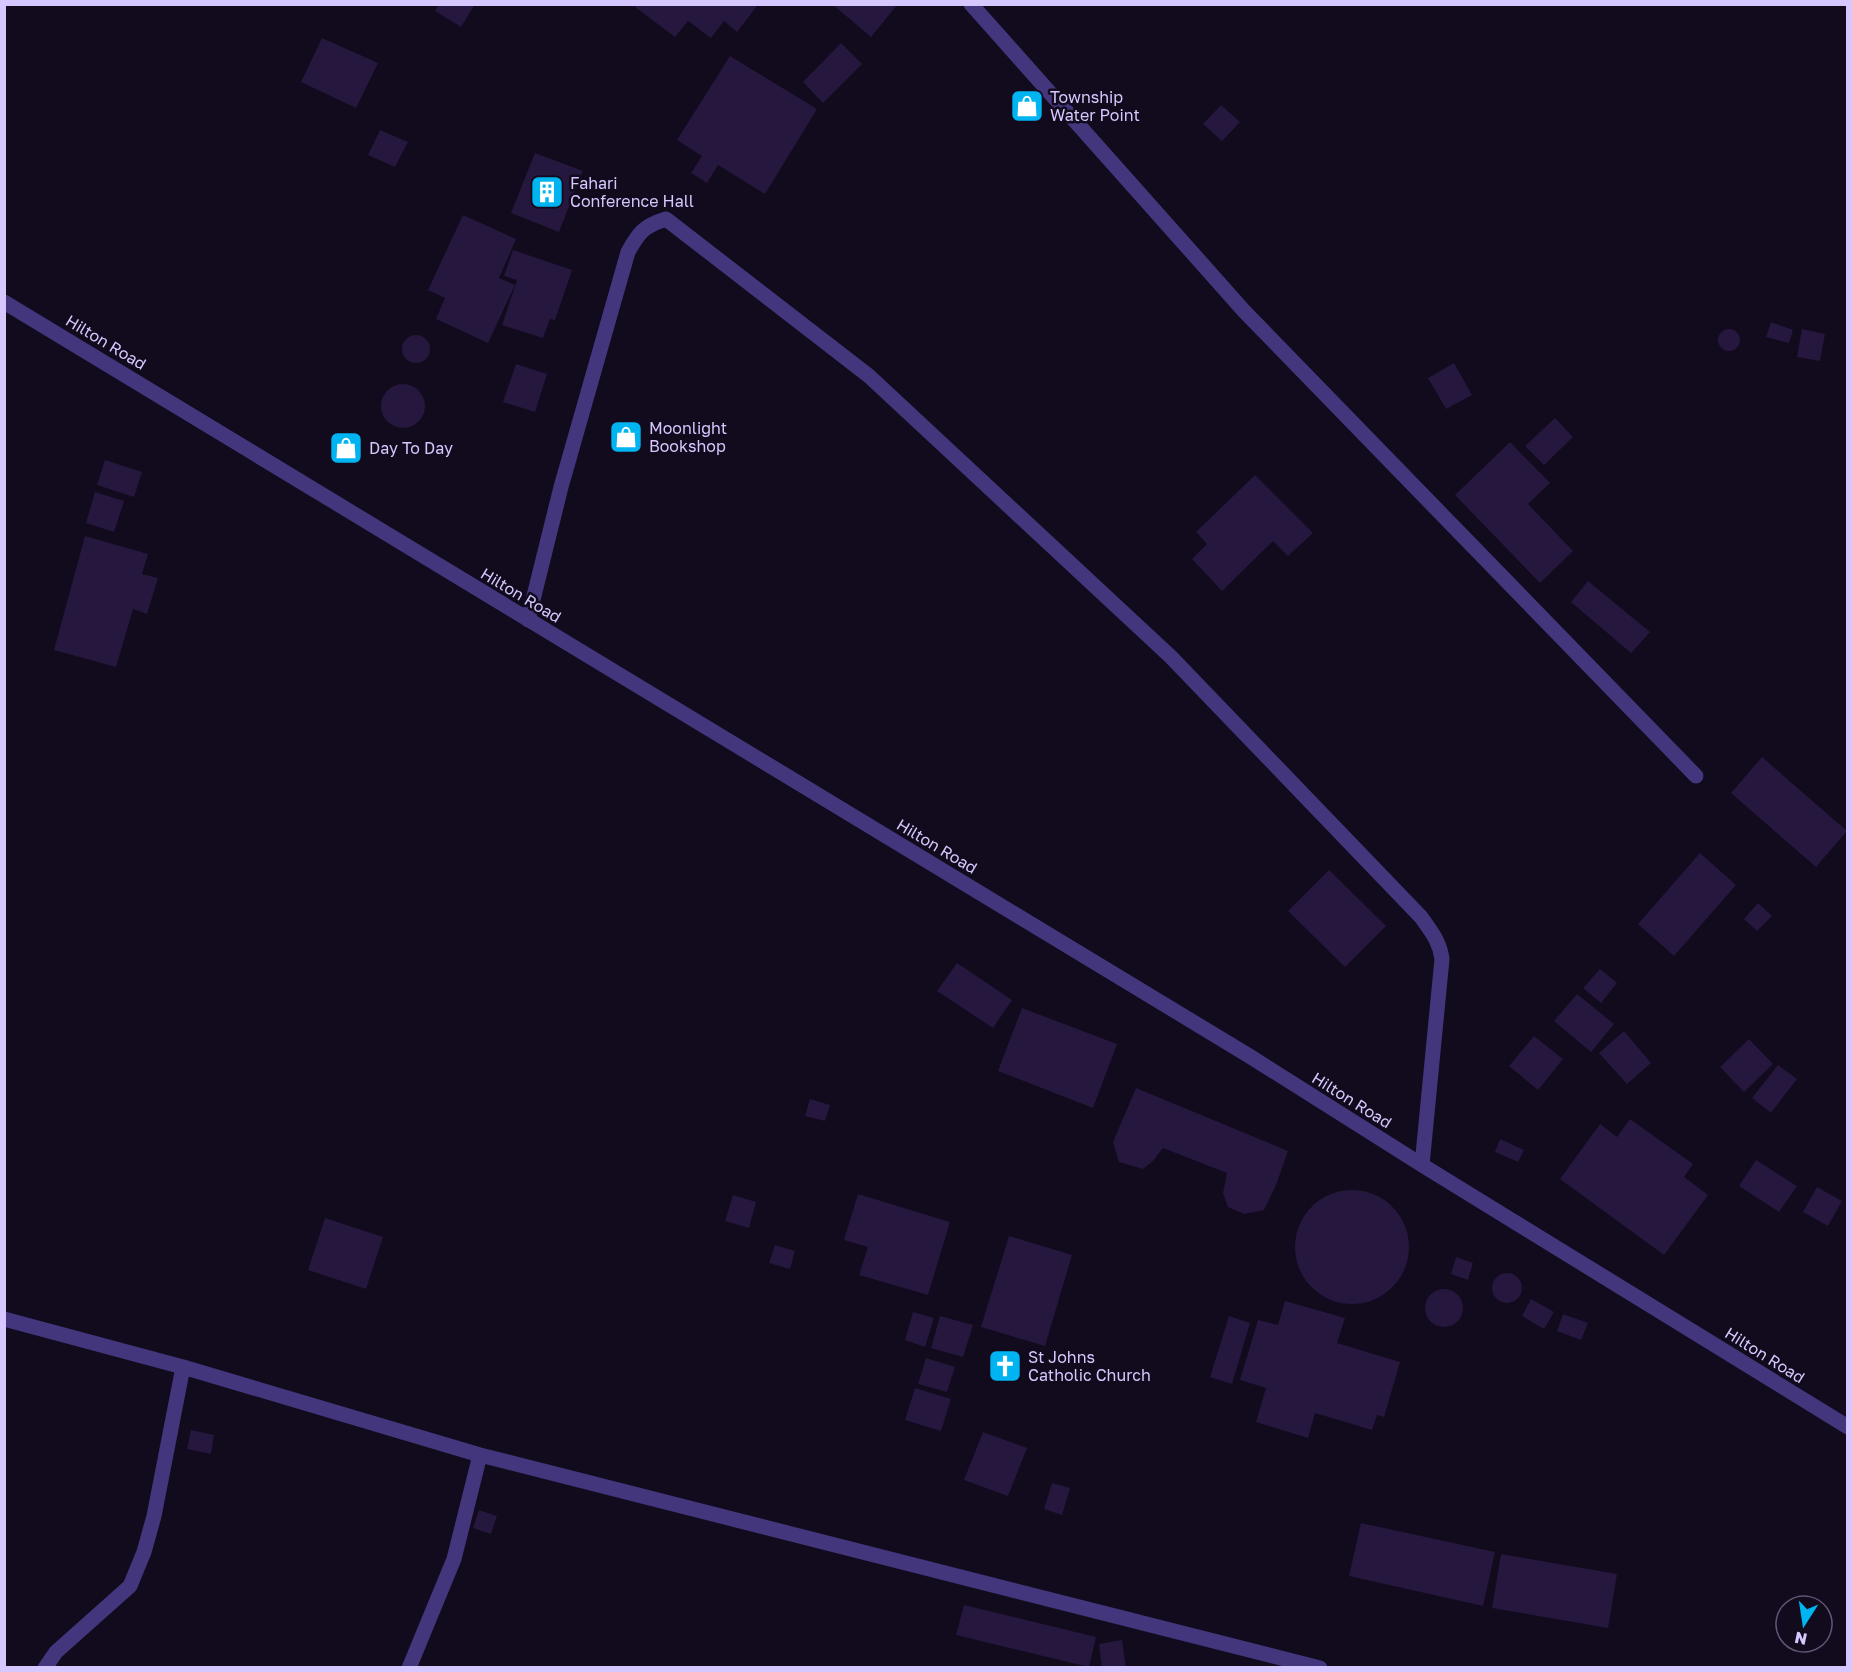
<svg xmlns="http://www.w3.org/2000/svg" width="1852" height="1672" font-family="'Golos Text',sans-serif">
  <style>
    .building { fill: #25173e }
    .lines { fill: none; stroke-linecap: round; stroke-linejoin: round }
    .minor { stroke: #44367d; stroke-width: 15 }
    .labels { text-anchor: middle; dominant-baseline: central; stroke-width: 5; stroke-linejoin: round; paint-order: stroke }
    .poi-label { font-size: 16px; fill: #d7c7ff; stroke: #110b1d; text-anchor: start }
    .street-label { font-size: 16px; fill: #d7c7ff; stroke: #110b1d }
  </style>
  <rect width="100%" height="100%" fill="#110b1d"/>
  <path class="building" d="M439,4H475L461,27L435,11Z
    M638,4H756L757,6L737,32L724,21L711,38L688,21L675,37L635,7Z
    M832,4H898L871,37Z
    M322,38L378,63L356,108L301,82Z
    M841,43L862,64L823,103L803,82Z
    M730,56L817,109L765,194L718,165L707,183L691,173L702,156L677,140Z
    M1221,105L1240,122L1222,141L1203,124Z
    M380,130L408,142L395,167L368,155Z
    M535,153L583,171L559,232L511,213Z
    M463,215L516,239L499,278L515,285L488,343L436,319L445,298L428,290Z
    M513,250L572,270L555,320L550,319L543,338L502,325L517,280L504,276Z
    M1771,322L1793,330L1789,343L1766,337Z
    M1718 340a11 11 0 1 1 22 0a11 11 0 1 1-22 0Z
    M1802,329L1825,334L1820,361L1797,357Z
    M402 349a14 14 0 1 1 28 0a14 14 0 1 1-28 0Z
    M1454,363L1472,395L1446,409L1428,378Z
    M516,364L547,374L535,412L503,402Z
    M381 406a22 22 0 1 1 44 0a22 22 0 1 1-44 0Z
    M1555,418L1573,437L1544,465L1525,446Z
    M1510,442L1550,483L1528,504L1573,551L1540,583L1455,495Z
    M105,460L142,472L134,497L97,485Z
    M1255,475L1313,533L1288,556L1273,541L1222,591L1192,559L1207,544L1196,532Z
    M95,492L124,501L114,532L86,523Z
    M85,536L148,554L142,574L158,578L147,614L133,609L116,667L54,650Z
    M1588,581L1650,632L1631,653L1571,602Z
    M1762,757L1847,831L1816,867L1731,793Z
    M1700,853L1736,885L1674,956L1638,924Z
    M1329,870L1386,926L1345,967L1288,911Z
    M1758,903L1772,916L1757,931L1744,919Z
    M957,963L1012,1000L993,1028L937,991Z
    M1600,969L1617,983L1601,1003L1583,988Z
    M1577,994L1614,1024L1591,1052L1554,1021Z
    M1022,1008L1117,1044L1093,1108L998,1071Z
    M1624,1031L1651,1063L1627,1084L1599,1053Z
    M1534,1036L1563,1059L1538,1090L1509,1066Z
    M1749,1039L1773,1064L1744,1092L1720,1067Z
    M1778,1065L1797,1079L1771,1113L1752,1098Z
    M1136,1088L1288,1151L1276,1185L1264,1210L1244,1214L1228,1207L1223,1193L1227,1173L1163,1148L1153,1161L1143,1169L1119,1162L1113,1142Z
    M810,1099L830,1105L825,1121L805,1116Z
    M1630,1119L1693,1164L1684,1177L1708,1195L1664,1255L1560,1179L1600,1124L1617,1137Z
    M1500,1139L1524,1150L1518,1162L1495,1152Z
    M1756,1160L1797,1186L1779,1212L1739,1186Z
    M1817,1187L1842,1201L1828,1226L1803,1212Z
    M1295 1247a57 57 0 1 1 114 0a57 57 0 1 1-114 0Z
    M858,1194L950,1222L928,1295L859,1275L868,1247L844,1240Z
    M733,1195L756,1202L749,1228L725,1221Z
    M325,1218L383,1237L366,1289L308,1270Z
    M1009,1236L1072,1255L1045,1346L981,1327Z
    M775,1245L795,1251L790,1269L769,1263Z
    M1456,1257L1473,1263L1468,1280L1451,1274Z
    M1492 1288a15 15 0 1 1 30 0a15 15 0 1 1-30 0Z
    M1425 1308a19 19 0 1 1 38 0a19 19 0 1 1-38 0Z
    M1531,1299L1554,1312L1544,1329L1522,1316Z
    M1285,1301L1345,1318L1337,1343L1400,1362L1384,1417L1377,1415L1372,1430L1315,1413L1308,1438L1256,1422L1266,1388L1240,1380L1258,1320L1278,1325Z
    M913,1312L934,1318L925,1347L905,1340Z
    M1563,1314L1588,1323L1581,1340L1557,1331Z
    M940,1316L973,1325L963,1357L931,1348Z
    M1229,1316L1250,1323L1232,1384L1210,1377Z
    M926,1358L955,1367L947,1392L918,1384Z
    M915,1388L951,1399L941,1431L905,1420Z
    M191,1430L214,1435L211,1454L187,1449Z
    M983,1432L1027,1448L1008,1496L964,1480Z
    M1052,1483L1070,1488L1062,1515L1044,1509Z
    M479,1510L497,1516L491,1534L473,1528Z
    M1361,1523L1495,1552L1483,1606L1349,1576Z
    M1501,1554L1617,1574L1608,1628L1492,1608Z
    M964,1605L1096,1637L1089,1667L956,1635Z
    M1122,1640L1126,1668H1102L1099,1644Z"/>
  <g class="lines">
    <path class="minor" d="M971,4L1244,311L1696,776
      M4,302L1251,1057L1422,1165L1848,1427
      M528,620L561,487L628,252C639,232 644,226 666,219L869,376L1171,657L1421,917C1431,931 1440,942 1442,959L1422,1165
      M4,1319L183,1367L480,1455L1320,1668
      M45,1668L56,1652L130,1586L144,1552L154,1516L183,1367
      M409,1668L454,1559L480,1455"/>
  </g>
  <defs>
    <symbol id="shop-square" viewBox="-11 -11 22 22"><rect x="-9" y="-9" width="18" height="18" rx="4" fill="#00b4f2" stroke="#110b1d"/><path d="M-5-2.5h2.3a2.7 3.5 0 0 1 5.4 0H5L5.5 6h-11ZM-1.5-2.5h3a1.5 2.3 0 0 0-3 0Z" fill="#fff"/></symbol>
    <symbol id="building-square" viewBox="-11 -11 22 22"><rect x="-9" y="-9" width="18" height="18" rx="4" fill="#00b4f2" stroke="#110b1d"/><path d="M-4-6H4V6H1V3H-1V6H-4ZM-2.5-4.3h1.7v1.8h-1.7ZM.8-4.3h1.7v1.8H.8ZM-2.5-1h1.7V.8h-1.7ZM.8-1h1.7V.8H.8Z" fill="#fff"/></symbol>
    <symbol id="church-square" viewBox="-11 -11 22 22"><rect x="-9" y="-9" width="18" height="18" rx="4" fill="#00b4f2" stroke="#110b1d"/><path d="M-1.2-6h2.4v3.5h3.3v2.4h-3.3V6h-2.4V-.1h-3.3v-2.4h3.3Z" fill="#fff"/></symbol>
  </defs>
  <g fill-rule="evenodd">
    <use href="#shop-square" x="1008" y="87" width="38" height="38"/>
    <use href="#building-square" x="528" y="173" width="38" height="38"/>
    <use href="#shop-square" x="607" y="418" width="38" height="38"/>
    <use href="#shop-square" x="327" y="429" width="38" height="38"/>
    <use href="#church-square" x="986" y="1347" width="38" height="38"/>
  </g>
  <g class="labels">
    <g class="poi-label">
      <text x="1050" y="97">Township<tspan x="1050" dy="18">Water Point</tspan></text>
      <text x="570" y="183">Fahari<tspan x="570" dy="18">Conference Hall</tspan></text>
      <text x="649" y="428">Moonlight<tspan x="649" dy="18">Bookshop</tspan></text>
      <text x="369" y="448">Day To Day</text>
      <text x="1028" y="1357">St Johns<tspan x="1028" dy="18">Catholic Church</tspan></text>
    </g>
    <g class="street-label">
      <text transform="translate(106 342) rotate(31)">Hilton Road</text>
      <text transform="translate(521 595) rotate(31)">Hilton Road</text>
      <text transform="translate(937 846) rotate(31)">Hilton Road</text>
      <text transform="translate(1352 1100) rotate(32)">Hilton Road</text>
      <text transform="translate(1765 1355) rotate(32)">Hilton Road</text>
    </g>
  </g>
  <rect width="1852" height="1672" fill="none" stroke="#d7c7ff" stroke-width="12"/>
  <g transform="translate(1804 1624) rotate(192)"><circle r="28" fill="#110b1d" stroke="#605677" stroke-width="1.5"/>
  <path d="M0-4.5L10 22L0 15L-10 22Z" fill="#00b4f2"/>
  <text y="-9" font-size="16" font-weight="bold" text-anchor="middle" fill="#d7c7ff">N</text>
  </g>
</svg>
